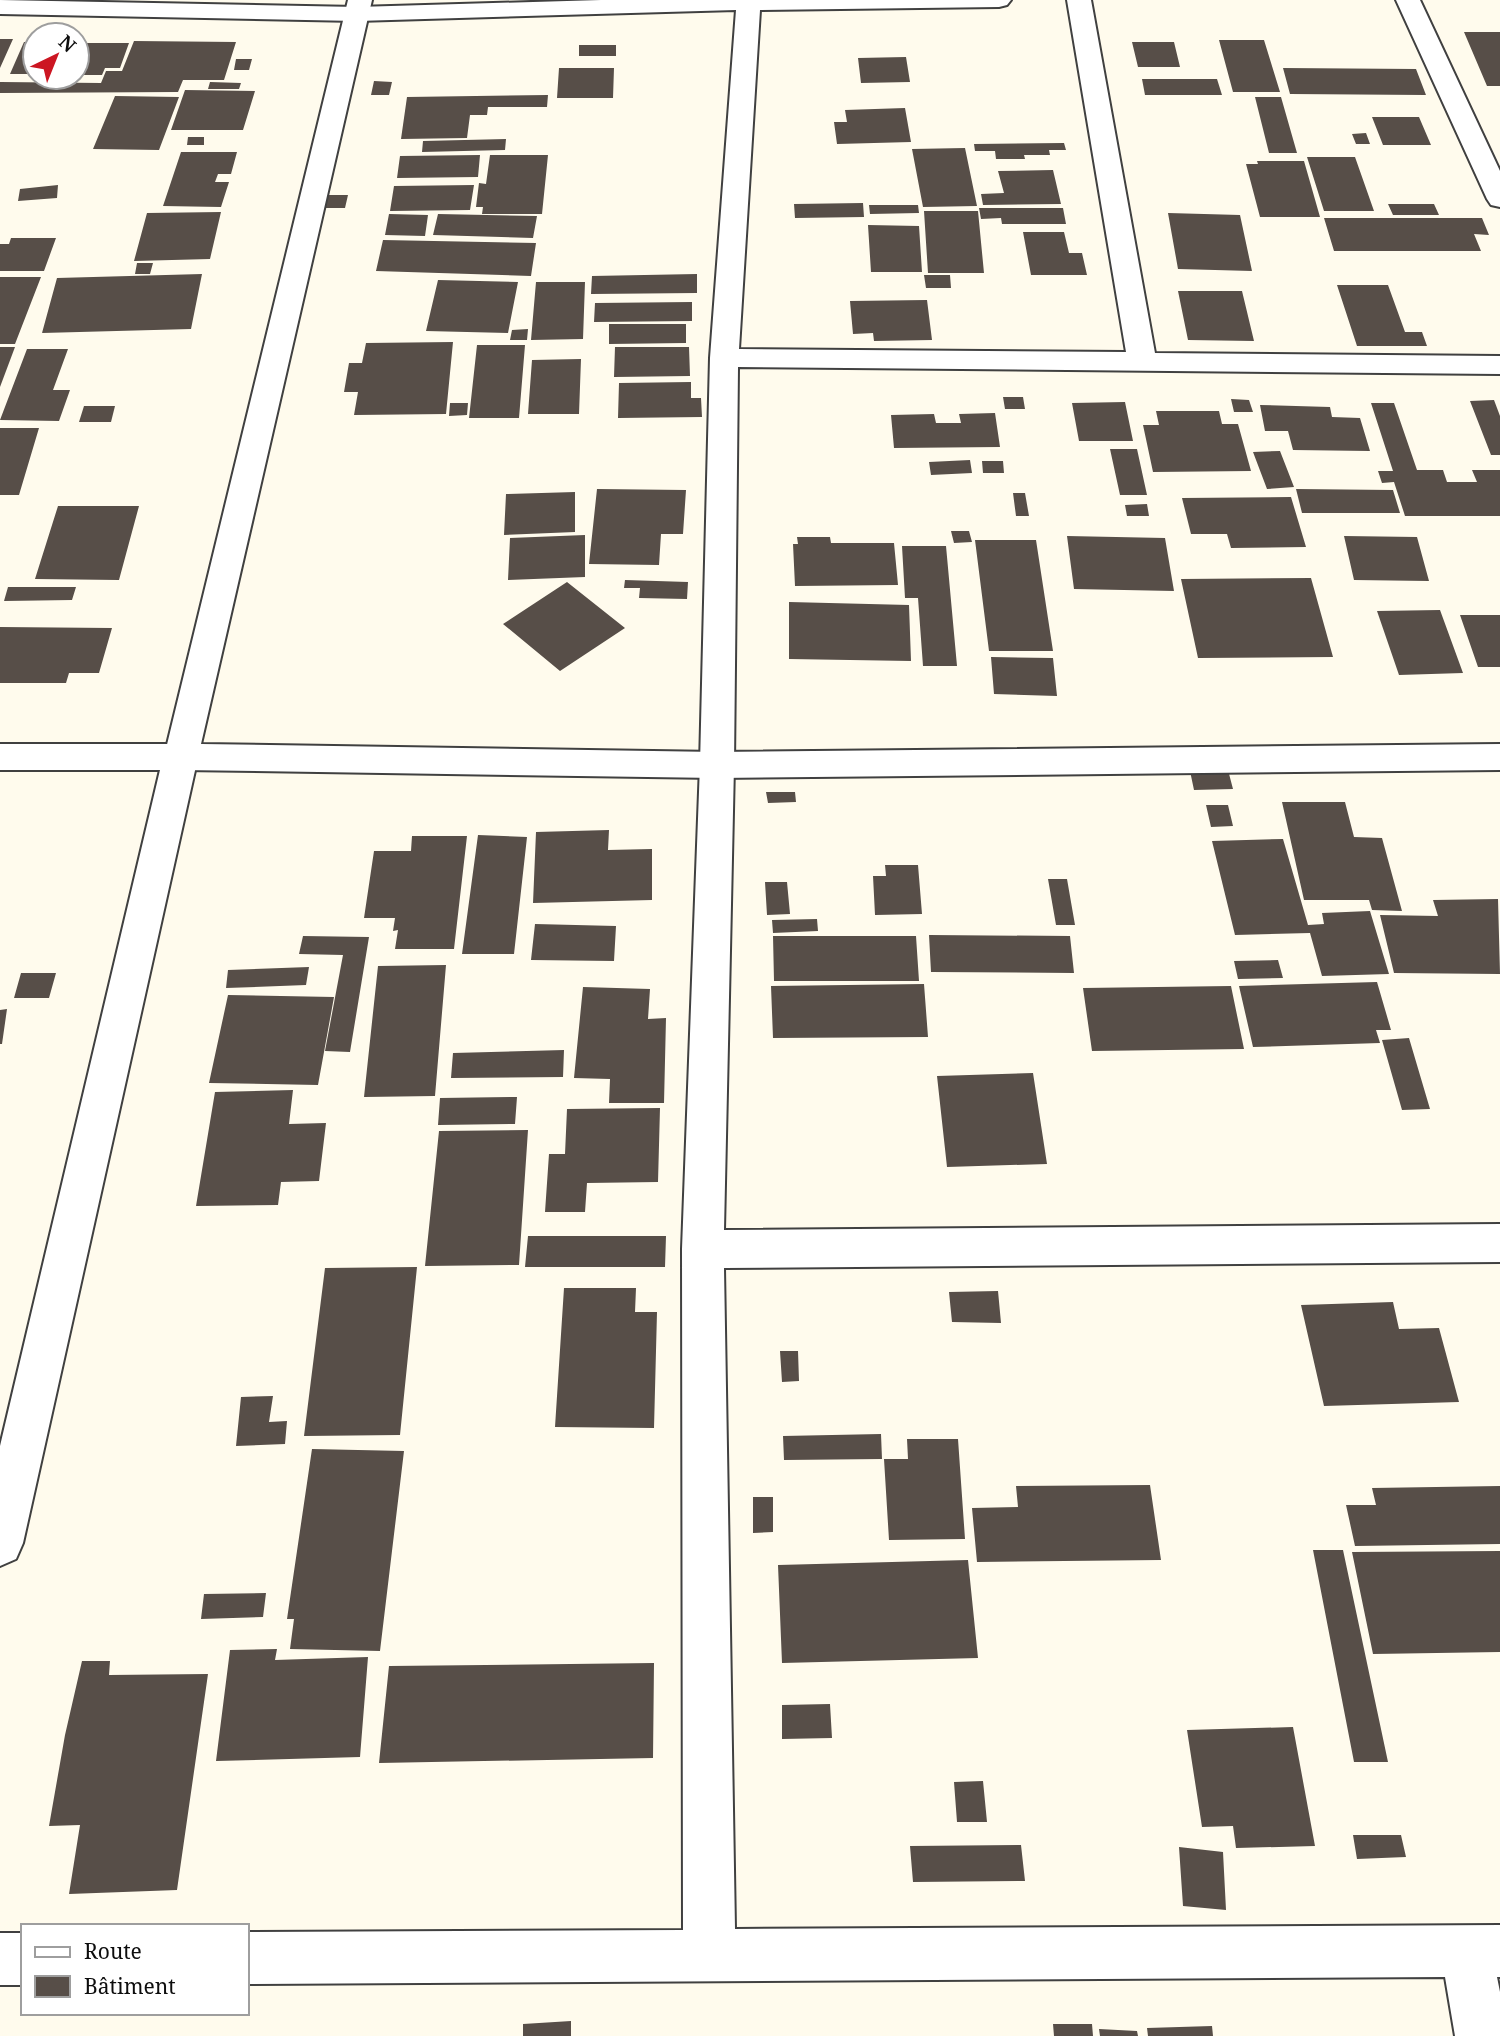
<svg xmlns="http://www.w3.org/2000/svg" width="1500" height="2036" font-family="'Noto Serif',serif">
  <style>
    .building { fill: #574e48 }
    .lines { fill: none; stroke-linecap: round; stroke-linejoin: round }
    .minor-casing { stroke: #404040; stroke-width: 4 }
    .tertiary-casing { stroke: #404040; stroke-width: 4 }
    .minor { fill: #fff; fill-rule: evenodd }
    .tertiary { fill: #fff; fill-rule: evenodd }
  </style>
  <rect width="100%" height="100%" fill="#fffbed"/>
  <path class="building" d="M1464,32H1500V86H1487Z
    M0,39H13L0,68Z
    M1219,40H1264L1280,92H1233Z
    M134,41L236,42L224,80H183L178,92L0,93V82L101,83L106,71H122Z
    M24,42H35V74H10Z
    M1132,42H1174L1180,67H1138Z
    M77,43H129L120,68H105L102,75H77Z
    M579,45H616V56H579Z
    M906,57L910,82L861,83L858,58Z
    M236,59H252L249,70H234Z
    M559,68H614L613,98H557Z
    M1283,68L1416,69L1426,95L1290,94Z
    M1142,79H1217L1222,95H1145Z
    M374,81L392,82L389,95H371Z
    M210,82L241,83L239,89H208Z
    M185,90L255,91L243,130H171Z
    M548,95L547,107H488L487,115H470L467,138L401,139L407,97Z
    M115,96L179,97L159,150L93,149Z
    M1255,97H1281L1297,153H1269Z
    M905,108L911,142L837,144L834,122H847L845,110Z
    M1372,117H1419L1431,145H1383Z
    M1366,133L1370,144H1356L1352,134Z
    M188,137H204V145H187Z
    M506,139L505,150L422,152L423,141Z
    M1064,143L1066,150H1049L1050,155H1024L1025,159H996L995,151H975L974,144Z
    M965,148L977,206L923,207L912,149Z
    M181,152H237L231,174H218L215,182H229L221,207L163,206Z
    M480,155L478,177L397,178L400,156Z
    M490,155H548L542,214H482L483,207H476L479,183L486,184Z
    M1307,157H1355L1374,211H1324Z
    M1257,161H1304L1320,217H1260L1246,164H1258Z
    M1053,170L1061,204L983,205L981,194L1004,193L998,171Z
    M58,185L57,198L18,201L20,189Z
    M474,185L470,210L390,211L394,186Z
    M322,195H348L345,208H319Z
    M863,203L864,217L795,218L794,204Z
    M1388,204H1434L1439,215H1393Z
    M869,205H918L919,213L870,214Z
    M979,208H1063L1066,224H1002L1001,218L981,219Z
    M924,211H978L984,273H928Z
    M221,212L210,259L134,261L147,213Z
    M1168,213L1240,215L1252,271L1178,269Z
    M389,214L428,215L425,236L385,235Z
    M438,214L537,216L533,238L433,235Z
    M1324,218H1482L1489,235L1474,234L1481,251H1334Z
    M868,225L919,226L922,272H871Z
    M1023,232H1064L1069,253H1082L1087,275H1031Z
    M11,238H56L44,271H0V244H9Z
    M383,240L536,243L531,276L376,271Z
    M137,263H153L150,274H135Z
    M202,274L191,329L42,333L57,278Z
    M697,274V293L591,294L592,276Z
    M924,275H950L951,288H926Z
    M0,277H41L15,344H0Z
    M438,280L518,282L508,333L426,331Z
    M536,282H585L583,339L531,340Z
    M1337,285H1388L1405,332H1422L1427,346H1357Z
    M1178,291H1242L1254,341L1188,340Z
    M927,300L932,340L874,341L873,333L853,334L850,301Z
    M692,302V321L594,322L595,303Z
    M609,324H686V343L609,344Z
    M528,329L527,340H510L512,330Z
    M453,342L446,414L354,415L358,392H344L349,363H362L366,343Z
    M477,345H525L519,418H469Z
    M0,347H15L0,387Z
    M615,347H689L690,376L614,377Z
    M27,349H68L53,390H70L59,421L0,420Z
    M581,359L579,414H528L532,360Z
    M691,382V398H701L702,417L618,418L619,383Z
    M1003,397H1023L1025,409H1005Z
    M1231,399L1249,400L1253,412H1234Z
    M1494,400L1500,416V455H1491L1470,401Z
    M1125,402L1133,441H1079L1072,403Z
    M450,403H468L467,415L449,416Z
    M1371,403H1394L1417,470H1443L1447,482H1477L1472,470H1500V516H1405L1394,482L1382,483L1378,471H1393Z
    M1260,405L1330,407L1332,417L1360,418L1370,451L1293,450L1288,431H1265Z
    M84,406H115L111,422H79Z
    M1156,411H1219L1222,424H1238L1251,471L1153,472L1143,425H1159Z
    M995,413L1000,447L894,448L891,415L934,414L936,423H961L959,414Z
    M0,428H39L19,495H0Z
    M1110,449H1137L1147,495H1120Z
    M1280,451L1294,487L1267,489L1253,452Z
    M970,460L972,473L931,475L929,462Z
    M982,461H1003L1004,473H983Z
    M597,489L686,490L683,534H661L659,565L589,564Z
    M1296,489L1393,490L1400,513H1302Z
    M575,492V532L504,535L506,494Z
    M1013,493H1025L1029,516H1016Z
    M1291,497L1306,547L1231,548L1227,534H1191L1182,498Z
    M1147,504L1149,516H1127L1125,505Z
    M58,506H139L119,580L35,579Z
    M951,531H969L972,542L954,543Z
    M585,535V577L508,580L510,538Z
    M1067,536L1165,538L1174,591L1074,589Z
    M1344,536L1417,537L1429,581L1354,580Z
    M797,537H830L831,543H894L898,585L795,586L793,544H798Z
    M975,540H1036L1053,651H989Z
    M902,546H946L957,666H923L918,598H905Z
    M1311,578L1333,657L1198,658L1181,579Z
    M625,580L688,582L687,599L639,598L640,588H624Z
    M567,582L625,628L560,671L503,624Z
    M8,587H76L72,600L4,601Z
    M789,602L909,605L911,661L789,659Z
    M1440,610L1463,673L1399,675L1377,611Z
    M1460,615H1500V667H1478Z
    M0,627L112,628L99,673H69L66,683H0Z
    M991,657L1053,658L1057,696L994,694Z
    M1228,770L1233,789L1194,790L1190,771Z
    M766,792H795L796,802L768,803Z
    M1282,802H1345L1354,837L1382,838L1402,911L1372,910L1369,900H1304Z
    M1206,805H1228L1233,826L1211,827Z
    M609,830L608,850L652,849V900L533,903L536,832Z
    M478,835L527,837L514,954H462Z
    M412,836H467L454,949H395L398,930L393,931L395,918H364L374,851H411Z
    M1283,839L1308,925L1324,924L1322,913L1370,911L1389,974L1322,976L1310,933L1235,935L1212,841Z
    M885,865H918L922,914L875,915L873,876H886Z
    M1048,879H1067L1075,925H1056Z
    M765,882H787L790,914L767,915Z
    M1498,899L1500,974L1394,973L1380,915L1438,916L1433,900Z
    M817,919L818,931L773,933L772,920Z
    M535,924L616,926L614,961L531,960Z
    M929,935L1070,936L1074,973L931,972Z
    M303,936L369,937L350,1052L325,1051L343,955L299,954Z
    M773,936H916L919,981H774Z
    M1278,960L1283,978L1238,979L1234,961Z
    M446,965L435,1096L364,1097L378,966Z
    M309,967L306,985L226,988L228,970Z
    M21,973H56L49,998H14Z
    M1377,982L1391,1030H1376L1380,1043L1253,1047L1239,986Z
    M924,984L928,1037L773,1038L771,986Z
    M1231,986L1244,1049L1092,1051L1083,988Z
    M583,987L650,989L648,1019L666,1018L664,1103H609L610,1079L574,1078Z
    M228,995L334,997L318,1085L209,1083Z
    M7,1009L2,1044H0V1010Z
    M1409,1038L1430,1109L1402,1110L1382,1040Z
    M564,1050L563,1077L451,1078L453,1053Z
    M1033,1073L1047,1164L947,1167L937,1076Z
    M293,1090L289,1124L326,1123L319,1181L281,1182L278,1205L196,1206L215,1092Z
    M517,1097L515,1124L438,1125L440,1098Z
    M660,1108L658,1182L587,1183L585,1212H545L549,1154H565L567,1109Z
    M528,1130L519,1265L425,1266L439,1131Z
    M528,1236H666L665,1267H525Z
    M417,1267L400,1435L304,1436L325,1268Z
    M564,1288H636L635,1312H657L654,1428L555,1427Z
    M998,1291L1001,1323L952,1322L949,1292Z
    M1393,1302L1399,1329L1439,1328L1459,1402L1324,1406L1301,1305Z
    M780,1351H798L799,1381L782,1382Z
    M273,1396L269,1422L287,1421L285,1444L236,1446L241,1397Z
    M881,1434L882,1459L784,1460L783,1436Z
    M907,1439H958L965,1539L889,1540L884,1459H908Z
    M312,1449L404,1451L380,1651L290,1649L294,1619H287Z
    M1150,1485L1161,1560L977,1562L972,1508L1018,1507L1016,1486Z
    M1500,1486V1544L1355,1546L1346,1505H1376L1372,1488Z
    M753,1497H773V1532L753,1533Z
    M1313,1550H1343L1388,1762H1354Z
    M1500,1551V1652L1373,1654L1352,1552Z
    M968,1560L978,1658L782,1663L778,1565Z
    M266,1593L263,1617L201,1619L204,1594Z
    M277,1649L275,1660L368,1657L360,1757L216,1761L230,1650Z
    M82,1661H110L109,1675L208,1674L177,1890L69,1894L80,1825L49,1826L65,1735Z
    M654,1663L653,1758L379,1763L389,1666Z
    M830,1704L832,1738L782,1739V1705Z
    M1293,1727L1315,1846L1236,1848L1233,1826L1202,1827L1187,1730Z
    M983,1781L987,1822H957L954,1782Z
    M1353,1835H1401L1406,1857L1357,1859Z
    M1021,1845L1025,1881L913,1882L910,1846Z
    M1179,1847L1223,1852L1226,1910L1183,1906Z
    M571,2021V2036H523V2024Z
    M1053,2024H1092L1093,2036H1054Z
    M1212,2026L1213,2036H1148L1147,2028Z
    M1099,2029L1137,2031L1138,2036H1100Z"/>
  <g class="lines">
    <defs>
      <path id="minor" d="M0,0L357,7L601,0H1011L1007,5L999,7L760,10L739,349L1126,352L1067,0H1091L1155,353L1500,356V374L738,367L734,765L724,1230L1500,1224V1262L724,1268L735,1929L1500,1925V1977H1497L1500,1992V2036H1455L1445,1977L247,1984V1932L683,1930L682,1249L700,765L710,358L736,10L357,21L0,14Z
        M1396,0H1420L1500,171V207L1491,205L1487,199Z
        M0,744H181L193,748L198,757L23,1543L16,1559L0,1566V1446L160,770H0Z
        M0,1933H23V1985H0Z"/>
      <path id="tertiary" d="M348,0H372L201,744L717,752L1500,744V770L717,778L181,770L169,766L164,757Z"/>
    </defs>
    <use href="#minor" class="minor-casing"/>
    <use href="#tertiary" class="tertiary-casing"/>
    <use href="#minor" class="minor"/>
    <use href="#tertiary" class="tertiary"/>
  </g>
  <rect x="21" y="1924" width="228" height="91" fill="#ffffff" stroke="#9e9e9e" stroke-width="2"/>
  <rect x="35" y="1947" width="35" height="10" fill="#ffffff" stroke="#9e9e9e" stroke-width="2"/>
  <text x="84" y="1959" font-size="21" fill="#0d0d0d">Route</text>
  <rect x="35" y="1976" width="35" height="21" fill="#574e48" stroke="#9e9e9e" stroke-width="2"/>
  <text x="84" y="1994" font-size="21" fill="#0d0d0d">Bâtiment</text>
  <g transform="translate(56 56) rotate(43)"><circle r="33" fill="#ffffff" stroke="#9e9e9e" stroke-width="2"/>
  <path d="M0-5L12 26L0 18L-12 26Z" fill="#cc1622"/>
  <text y="-10" font-size="19" font-weight="bold" text-anchor="middle" fill="#0d0d0d">N</text>
  </g>
</svg>
